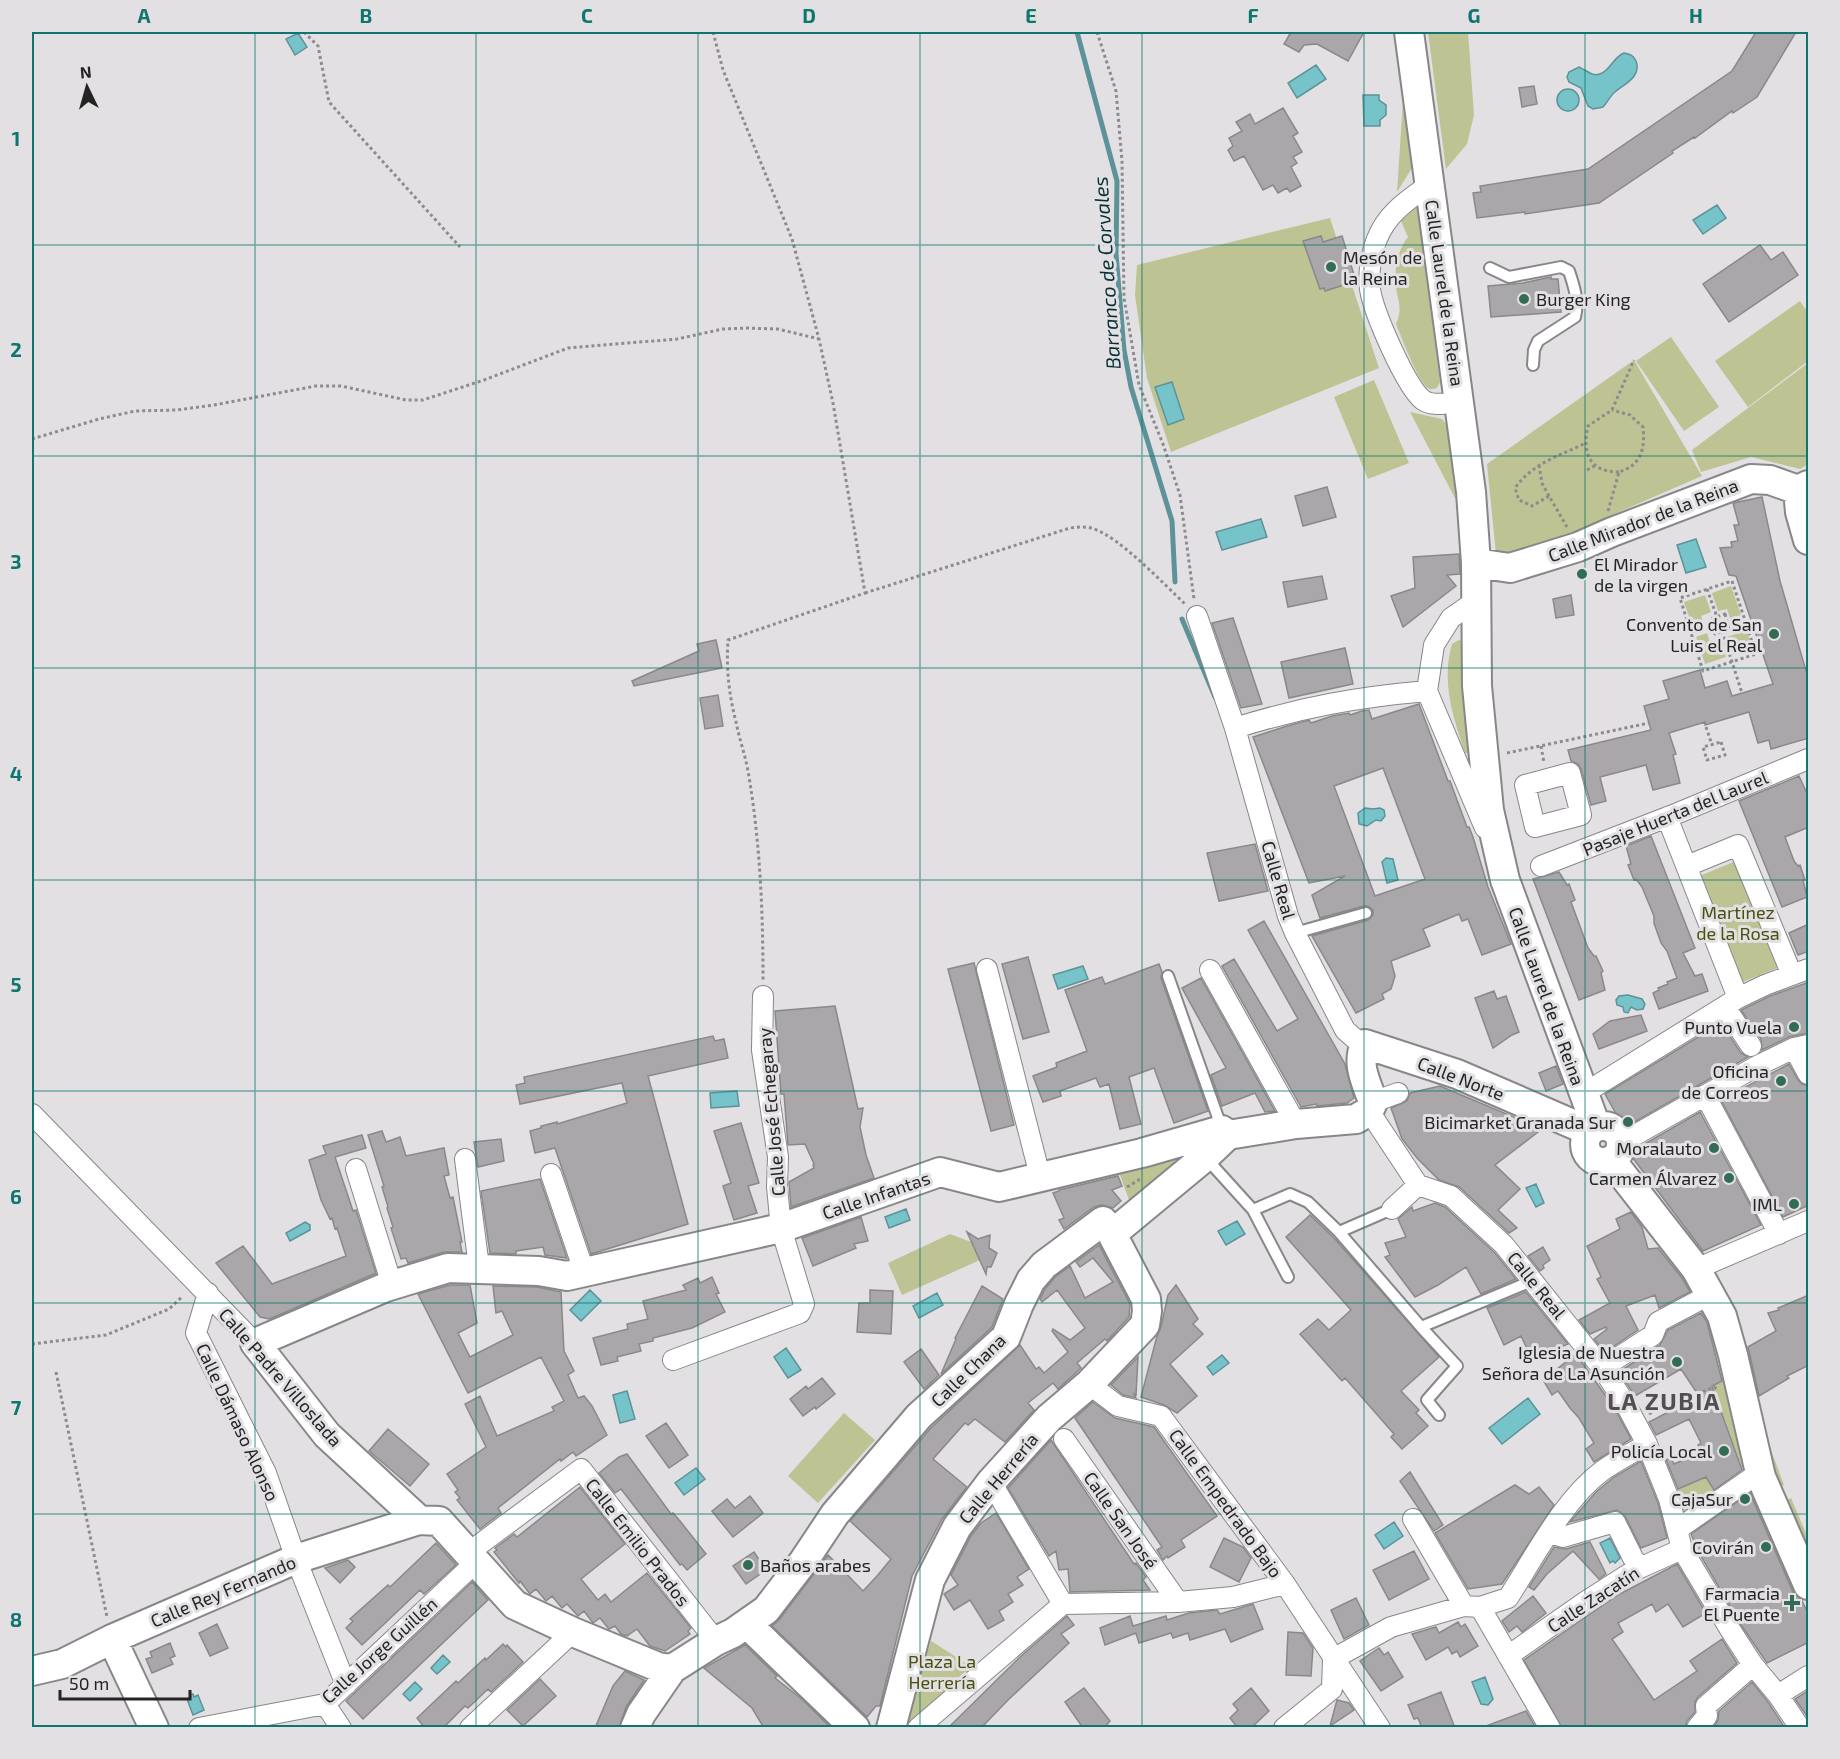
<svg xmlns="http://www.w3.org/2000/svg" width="1840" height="1759" font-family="'Exo 2',sans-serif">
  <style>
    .green { fill: #bdc392 }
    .water { fill: #76c3ca; stroke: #5d9398; stroke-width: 1.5 }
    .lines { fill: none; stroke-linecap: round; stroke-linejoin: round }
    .stream { stroke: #5d9398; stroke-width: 5 }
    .building { fill: #a9a7a9; stroke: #8a888a; stroke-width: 1.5; fill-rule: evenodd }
    .lane-casing { stroke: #888689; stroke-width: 14 }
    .street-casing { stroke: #888689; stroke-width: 22 }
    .secondary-casing { stroke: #888689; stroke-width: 32 }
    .path { stroke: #8c8b8d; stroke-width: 3; stroke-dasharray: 3 3; stroke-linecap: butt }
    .lane { stroke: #fff; stroke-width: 10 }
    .street { stroke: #fff; stroke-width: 20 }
    .secondary { stroke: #fff; stroke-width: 28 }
    .grid { fill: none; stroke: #0f766e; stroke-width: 1.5; stroke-opacity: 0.55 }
    .poi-dot { fill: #336c54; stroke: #e2e0e3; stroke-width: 2 }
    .labels { text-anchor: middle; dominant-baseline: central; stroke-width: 6; stroke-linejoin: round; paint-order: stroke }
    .poi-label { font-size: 18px; fill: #242425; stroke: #e2e0e3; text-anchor: end }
    .street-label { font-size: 18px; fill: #242425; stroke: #e2e0e3 }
    .park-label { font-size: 18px; fill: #4b4f0d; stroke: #e2e0e3 }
    .water-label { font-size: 20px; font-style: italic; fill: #083033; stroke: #e2e0e3 }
    .district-label { font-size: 24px; font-weight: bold; letter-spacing: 1.5px; fill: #504e51; stroke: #e2e0e3 }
    .neatline { fill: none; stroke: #0f766e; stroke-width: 2 }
    .grid-label { font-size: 20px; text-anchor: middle; font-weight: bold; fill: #0f766e }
  </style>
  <rect width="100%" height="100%" fill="#e2e0e3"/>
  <path class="green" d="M1428,32H1468L1474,115L1467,144L1446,169Z
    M1403,101L1412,168L1397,192Z
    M1417,206L1440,382L1437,388C1433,389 1431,390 1428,388C1418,382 1401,336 1396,324C1403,308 1398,302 1396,287C1394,268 1397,252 1408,237L1401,221Z
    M1330,218L1379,368L1171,452L1147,378L1135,295L1137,265Z
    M1800,301L1808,313V361L1748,407L1715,361Z
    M1671,337L1719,407L1684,431L1636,361Z
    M1634,360L1702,476L1605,518L1593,526L1516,554H1496L1487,464Z
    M1808,363V464L1800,469L1751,457L1701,472L1692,450Z
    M1374,380L1409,463L1368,479L1334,397Z
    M1410,412L1442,419L1448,426L1456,500Z
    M1731,586L1741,615L1730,618L1727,609L1718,611L1712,593Z
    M1705,595L1711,612L1701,616L1705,627L1694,631L1684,602Z
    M1744,621L1752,648L1733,655L1727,637L1736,634L1733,624Z
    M1707,633L1710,642L1720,639L1726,657L1705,664L1696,637Z
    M1459,640L1466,644L1470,753H1465C1453,717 1441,682 1452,644Z
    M1736,861L1780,967L1740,983L1697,877Z
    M1202,1144L1132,1208L1116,1164Z
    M950,1234L971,1242L980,1260L902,1295L888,1263Z
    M1727,1379L1747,1482L1713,1386Z
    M844,1413L875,1440L818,1503L788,1476Z
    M1762,1426L1784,1485L1779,1487L1757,1428Z
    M1706,1477L1720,1500L1686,1521L1675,1491Z
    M1791,1498L1808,1538V1554L1786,1501Z
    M931,1641L975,1669L911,1726L905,1721Z"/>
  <path class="water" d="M298,33L307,47L295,55L286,39Z
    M1624,53C1630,54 1633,55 1636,61C1642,77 1624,84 1615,92C1610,96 1607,103 1603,107L1593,109L1588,106L1581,88L1569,82L1567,77L1569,72L1579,67C1583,69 1588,72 1592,74C1607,79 1612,57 1624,53Z
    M1316,65L1326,79L1297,98L1288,83Z
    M1557 100a11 11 0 1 1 22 0a11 11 0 1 1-22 0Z
    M1363,95H1379V100L1386,105V115L1380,120V126H1364Z
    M1717,205L1726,218L1703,234L1693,220Z
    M1172,382L1184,419L1168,425L1155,387Z
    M1261,519L1267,537L1222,550L1216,532Z
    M1696,539L1706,567L1686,573L1677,545Z
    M1365,808L1373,809L1380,808L1384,810L1385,816L1381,821L1376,820L1367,826L1359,824L1358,813Z
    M1386,858L1393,859L1398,880L1387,883L1382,862Z
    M1083,966L1088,979L1058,989L1053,975Z
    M1628,995L1642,999L1645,1004L1643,1009L1637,1010L1631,1007L1628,1013L1624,1012L1623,1007L1617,1005L1616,1000L1619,996Z
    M737,1091L739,1106L711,1108L710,1093Z
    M1536,1184L1544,1203L1536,1207L1526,1188Z
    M906,1209L910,1220L889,1228L885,1217Z
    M1237,1221L1245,1234L1226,1245L1218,1231Z
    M305,1222L310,1225V1230L290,1241L286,1233Z
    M590,1290L601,1301L581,1321L570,1310Z
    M937,1293L943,1305L919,1318L913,1306Z
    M786,1348L801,1370L788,1378L774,1357Z
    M1222,1355L1229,1363L1213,1375L1207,1367Z
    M627,1391L635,1419L620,1423L613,1395Z
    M1528,1398L1540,1414L1502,1444L1489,1428Z
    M696,1468L705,1479L684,1495L675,1483Z
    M1394,1522L1403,1536L1384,1549L1375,1535Z
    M1610,1538L1620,1558L1615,1563L1613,1561L1610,1563L1600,1543Z
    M443,1655L450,1662L437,1674L431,1668Z
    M1485,1677L1493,1699L1488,1705L1481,1704L1472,1682Z
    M415,1682L422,1689L410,1701L403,1694Z
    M190,1694H193L194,1697L198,1695L204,1710L193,1715L187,1699L191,1697Z"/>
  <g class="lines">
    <path class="stream" d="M1077,32L1117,181L1116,254L1124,350L1131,387L1172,521L1175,582
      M1182,619L1215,697"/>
  </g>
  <path class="building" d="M1291,32H1364L1348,61L1317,44L1304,45L1299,52L1284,44Z
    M1756,32H1796L1757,97L1733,113L1732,111L1695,138L1694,137L1672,151L1673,153L1599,203L1525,214V212L1477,218L1473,193L1481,192L1480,186L1588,169L1732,71Z
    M1534,86L1537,104L1522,107L1519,88Z
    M1283,108L1298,133L1293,136L1302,152L1293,157L1297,163L1291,167L1301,186L1290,192L1287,188L1278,193L1273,185L1263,190L1244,156L1234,161L1228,150L1233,146L1229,138L1242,131L1236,122L1250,114L1255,124Z
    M1321,236L1323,242L1342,236L1356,281L1325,291L1324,288L1320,289L1303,241Z
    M1760,245L1771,260L1783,252L1798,275L1729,322L1703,284Z
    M1551,277V279H1558L1561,312L1491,317L1488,286L1523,283Z
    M1327,487L1336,517L1303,526L1295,496Z
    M1762,497L1780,581L1809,681V738L1771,749L1769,740L1758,743L1749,712L1705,725V722L1669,733L1676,754L1673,755L1680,783L1653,790L1646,765L1600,777L1606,801L1591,805L1581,769L1578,764L1571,761L1568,750L1651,730L1644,706L1669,699L1663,681L1700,670L1705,688L1727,681L1732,696L1773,684L1736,576L1729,575L1720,548L1732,547L1731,542L1738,541L1734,525H1739L1733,503Z
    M1459,554L1460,574L1447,575L1456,586L1403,627L1391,596L1415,588L1413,557Z
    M1322,576L1327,599L1288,607L1283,582Z
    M1571,595L1574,615L1556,618L1553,599Z
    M1233,618L1262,704L1241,708L1212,623Z
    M716,640L722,668L634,686L632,681L699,651L697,644Z
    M1345,648L1353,684L1289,698L1281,662Z
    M718,695L723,726L705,729L700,698Z
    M1419,704L1448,781H1450L1467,827H1469L1473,837L1488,887L1511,944L1482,955L1468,919L1462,921L1459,914L1423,929L1430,946L1391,961L1395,976L1391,989L1382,994L1384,999L1356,1013L1312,936L1368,920L1373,915V910L1368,906H1364L1320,918L1312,895L1345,876L1309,883L1253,737L1287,726L1309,720L1311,723L1332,716L1349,713L1350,715L1362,711L1369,710L1372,719ZM1383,768L1425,879L1375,896L1334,786Z
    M1799,776L1809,798V827L1785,837L1794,861L1798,866L1800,865L1805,880H1803L1807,897L1782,907L1739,801Z
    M1651,836L1695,948L1683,953L1695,976L1702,974L1708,991L1659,1009L1653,993L1659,990L1658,988L1668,984L1667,982L1677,978L1667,951L1661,943L1654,923V916L1642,887L1636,879L1634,880L1628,865L1631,864L1626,846Z
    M1255,844L1268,891L1219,901L1207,853Z
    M1559,872L1567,885L1569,884L1575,900L1571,902L1588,948L1594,956H1596L1603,971L1601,973L1605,990L1579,1000L1533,879Z
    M1264,921L1345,1064L1354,1098L1347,1103L1317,1106L1316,1104L1301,1107L1222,966L1234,959L1277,1031L1298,1019L1248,930Z
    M1809,924V951L1798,955L1789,933Z
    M1028,957L1049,1032L1023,1039L1002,964Z
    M974,963L1014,1125L991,1131L948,969Z
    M1159,964L1162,972L1161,978L1208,1111L1174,1123L1154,1068L1129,1077L1141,1124L1120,1129L1109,1084L1100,1087L1096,1078L1060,1091L1061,1096L1043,1102L1033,1076L1057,1067L1056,1063L1087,1051L1065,990L1102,977L1105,984Z
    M1201,978L1275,1111L1265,1112L1255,1093L1222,1106L1211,1075L1226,1068L1182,988Z
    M1809,982V1033L1789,1037L1762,1050L1761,1039L1741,1010L1770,996Z
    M1494,991L1497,999L1506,996L1519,1032L1512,1035L1493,1048L1475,998Z
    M835,1006L858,1109L863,1108L860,1127L866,1155L874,1178L791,1207L789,1182L814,1168L813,1165L814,1164L805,1144L788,1145L784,1094H781L775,1011Z
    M1641,1015L1647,1031L1599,1049L1593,1034L1610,1021Z
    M1721,1023L1741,1053L1748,1057L1624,1128L1605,1094Z
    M713,1036L715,1041L724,1039L728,1058L648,1076L688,1224L591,1254L555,1148L535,1153L530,1131L541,1128V1126L557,1122V1124L627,1103L622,1083L520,1104L516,1085L525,1083L524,1077Z
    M1789,1064L1798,1080L1802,1084L1809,1086V1205L1783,1217L1721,1100Z
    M1556,1066L1563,1084L1546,1091L1539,1073Z
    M1440,1086L1542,1129L1495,1165L1520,1189L1498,1210L1517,1228L1509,1233L1459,1187L1439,1180L1417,1158L1402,1139L1391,1108L1407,1101L1410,1093Z
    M1700,1112L1761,1225L1703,1251L1629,1153Z
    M741,1123L759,1183L748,1186L757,1213L734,1220L723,1186L731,1183L714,1131Z
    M382,1131L386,1142L400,1137L406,1156L444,1148L449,1175L444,1176L450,1198L453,1197L462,1242H460L462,1252H444L408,1263L406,1258L401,1259L391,1228L393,1227L387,1208L388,1207L382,1187L384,1186L368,1135Z
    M362,1135L366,1148L335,1157L353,1211L356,1210L376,1273L279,1315L269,1319L260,1317L216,1263L243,1246L272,1284L346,1256L337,1228L335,1229L332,1218L330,1219L321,1200L309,1160L326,1154L323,1146Z
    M501,1139L504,1161L478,1167L474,1142Z
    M1118,1176L1122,1186L1112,1190L1121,1201L1113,1208L1102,1205L1094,1207L1064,1229L1059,1220L1064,1218L1053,1193L1059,1191V1190Z
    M540,1179L567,1258L545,1255L543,1247L516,1251V1254L490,1253L481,1191Z
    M1435,1203L1445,1207L1495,1253L1516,1279L1481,1294L1466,1267L1438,1285L1415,1297L1385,1257L1390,1255L1385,1243L1406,1237L1398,1219L1412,1207L1413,1211Z
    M1631,1212L1642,1227L1648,1249L1658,1248L1682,1278L1690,1292L1659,1308L1655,1295L1626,1306L1638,1330L1605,1352L1594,1339L1607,1329L1606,1327L1590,1334L1579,1320L1610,1303L1597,1279L1601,1277L1587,1246L1620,1229L1616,1219Z
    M1310,1215L1335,1239L1439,1357L1401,1391L1419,1410L1416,1413L1428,1426L1402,1449L1391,1437L1394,1434L1345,1378L1342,1381L1300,1334L1318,1319L1329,1330L1351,1310L1286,1237Z
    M861,1217L868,1241L854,1244L856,1248L813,1266L802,1238Z
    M967,1232L978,1239L990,1235L989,1248L997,1253L991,1267H987L986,1274Z
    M1099,1245L1130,1304L1129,1317L1107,1341L1105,1339L1077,1363L1081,1368L1058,1389L1053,1383L1028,1403L1034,1410L1005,1442L975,1419L968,1425L965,1423L933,1459L967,1487L942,1519L912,1576L880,1706H876L867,1717L772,1626L779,1620L828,1555L863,1591L877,1576L891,1559L850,1521L931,1428L1020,1345L1036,1369L1039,1367L1044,1373L1068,1352L1052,1331L1053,1329L1070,1340L1085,1328L1057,1290L1042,1302L1040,1299L1045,1289L1055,1277L1070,1266L1085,1298L1113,1282L1093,1258L1080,1267L1076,1262Z
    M1543,1247L1550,1260L1543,1265L1544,1268L1540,1271L1528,1256Z
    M712,1277L719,1293L716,1294L725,1312L692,1328L653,1338V1341L639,1344L641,1351L617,1357L618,1361L601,1365L593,1338L628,1329L627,1324L648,1319L643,1301L686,1290L683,1285L698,1278L700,1283Z
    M450,1285H470L477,1323L458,1333L470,1357L513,1335L502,1311L496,1313L493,1286L537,1287L561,1292L564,1351L574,1371L568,1375L578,1398L584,1396L592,1406L607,1435L576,1456L573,1452L561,1461L560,1459L498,1508L501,1513L480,1529L457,1500L460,1498L455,1492L458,1490L447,1474L486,1447L465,1404L480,1396L497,1436L554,1411L552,1407L564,1401L541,1357L468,1393L418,1294Z
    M1176,1285L1198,1319L1193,1324L1203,1334L1170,1364L1197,1396L1177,1413L1164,1405L1141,1397L1157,1336L1161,1327L1168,1295Z
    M982,1286L1003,1299L992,1327L941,1374L956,1339L955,1338Z
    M870,1290L893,1291L891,1334L857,1332L859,1303H870Z
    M1526,1292L1568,1344L1532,1359L1521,1336L1504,1345L1487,1308Z
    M1809,1295V1365L1787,1376L1789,1378L1759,1396L1748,1347L1776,1331L1768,1313L1779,1310L1778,1308Z
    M1701,1313L1707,1322L1722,1381L1712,1386L1742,1470L1714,1490L1706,1477L1678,1489L1666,1460L1671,1457L1674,1464L1701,1452L1698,1445L1701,1443L1689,1419L1656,1435L1649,1422L1699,1396L1681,1369L1635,1396L1619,1372L1660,1345L1668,1330Z
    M921,1349L939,1375L924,1389L904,1362Z
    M1576,1354L1615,1409L1631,1439L1594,1462L1586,1449L1594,1443L1579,1418L1570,1408L1558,1391L1552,1395L1543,1380Z
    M1138,1357L1136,1395L1134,1394L1136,1398L1123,1395L1111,1385Z
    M822,1378L835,1394L816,1409L815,1407L803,1416L790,1399L806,1386L808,1389Z
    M1093,1402L1115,1418L1154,1427L1217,1516L1181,1540L1185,1547L1168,1558L1167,1556L1163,1560L1157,1550L1162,1547L1075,1418Z
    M666,1423L688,1455L669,1468L646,1436Z
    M388,1429L429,1464L410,1486L369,1451Z
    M1051,1440L1134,1564L1136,1563L1146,1577L1143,1580L1150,1590L1070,1592L1068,1569L1059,1570L1056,1551L1049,1556L1008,1488Z
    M627,1454L671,1514L673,1513L680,1521L706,1554L687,1570L682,1564L680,1565L621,1489L615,1493L599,1473L619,1457Z
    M1641,1461L1658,1503L1667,1538L1641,1548L1625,1516L1617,1510L1570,1522L1596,1492L1614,1477Z
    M1410,1472L1443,1525L1434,1531L1400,1481Z
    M1515,1485L1529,1494L1539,1487L1554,1505L1502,1584L1468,1589L1435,1533Z
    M580,1487L625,1544L581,1579L598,1600L605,1594L611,1602L647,1573L691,1628L688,1631L690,1634L665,1651L650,1646L637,1629L627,1636L621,1634L615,1626L609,1629L600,1618L593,1623L584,1611L578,1616L567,1604L562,1608L552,1596L546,1601L536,1589L530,1594L520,1581L519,1583L494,1552L497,1550L495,1548L514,1534L517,1537Z
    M1750,1493L1793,1592L1801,1599L1809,1615V1642L1767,1663L1741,1625L1699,1553L1691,1534Z
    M750,1496L763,1513L733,1537L712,1511L727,1499L735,1508Z
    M996,1513L1029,1569L1017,1577L1023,1585L1008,1594L1013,1602L999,1611L1004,1620L988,1629L970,1600L954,1610L944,1594L958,1585L951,1575L971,1536L981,1523Z
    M1224,1538L1243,1547L1251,1558L1239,1582L1210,1567Z
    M1590,1542L1606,1574L1599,1579L1573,1551L1547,1574L1534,1590L1529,1587L1554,1547L1566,1549Z
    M436,1543L456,1565L424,1594L420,1590L362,1645L346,1628L353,1621L350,1619L388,1585L390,1587Z
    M1414,1551L1429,1579L1389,1600L1373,1570Z
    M754,1552L766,1570L746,1584L733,1566Z
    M348,1560L355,1567L340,1583L325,1568Z
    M1677,1564L1706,1613L1683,1627L1668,1604L1656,1612L1652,1604L1618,1623L1623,1632L1612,1639L1654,1700L1697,1671L1690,1661L1722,1639L1737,1663L1698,1697L1695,1702V1712L1687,1721L1685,1728H1562L1524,1660L1616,1596Z
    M472,1582L488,1600L363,1719L346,1701Z
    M1533,1596L1546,1613L1522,1632L1517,1626L1509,1632L1502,1621Z
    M1356,1598L1369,1625L1344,1639L1331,1610Z
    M1253,1604L1263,1629L1231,1642L1225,1629L1190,1640L1188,1633L1173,1638L1171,1633L1139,1643L1136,1633L1105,1645L1100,1628L1130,1616L1133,1626L1166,1616L1167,1620L1189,1613L1217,1610L1220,1614Z
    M1067,1616L1074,1625L1061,1634L1069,1643L1009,1699L981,1728H948L1020,1657Z
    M1458,1622L1461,1627L1465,1624L1478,1646L1460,1657L1457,1651L1452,1654L1448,1647L1426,1660L1412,1634L1436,1627L1439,1633Z
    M217,1624L228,1648L210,1656L199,1633Z
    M1288,1632L1303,1633L1313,1648L1311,1676L1286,1675Z
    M170,1643L175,1656L170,1658L173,1664L152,1673L146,1659L152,1657L150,1652Z
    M503,1644L506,1647L507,1645L523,1662L491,1692L488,1689L468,1708L465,1706L443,1728H425L417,1718L456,1681L458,1683L485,1658L486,1660Z
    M745,1645L777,1676L775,1678L803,1700L831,1728H764L752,1708L704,1668Z
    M1379,1648L1384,1655L1388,1652L1403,1677L1381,1691L1360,1661Z
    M625,1671L644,1680L626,1707L619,1728H595L613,1686Z
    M540,1679L556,1696L523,1726L507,1710Z
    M1752,1682L1768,1702L1785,1728H1713L1718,1720L1719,1711Z
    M1084,1688L1110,1721L1104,1728H1083L1065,1702Z
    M1251,1688L1269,1711L1251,1728H1238L1230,1718L1238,1710L1233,1704Z
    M1809,1690V1719L1795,1699Z
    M1441,1692L1455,1728H1422L1418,1718L1414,1719L1408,1705Z
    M1337,1700L1349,1703L1354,1710L1330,1726Z
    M1526,1711L1536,1728H1486V1726Z"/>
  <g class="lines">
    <defs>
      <path id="lane" d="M1490,268L1509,277L1561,267L1569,271C1574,286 1579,301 1575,317L1538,341L1534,350L1533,365
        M1295,933L1366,913
        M1168,976L1222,1129
        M1205,1157L1253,1210L1290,1194L1308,1202L1339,1232L1421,1327L1534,1280
        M1253,1210L1288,1277
        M1339,1232L1392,1209
        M1421,1327L1457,1366L1427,1400L1439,1415"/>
      <path id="street" d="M1430,184C1408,200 1387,213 1377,239C1371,253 1368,274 1370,289C1373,311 1406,387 1423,400C1433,407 1448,403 1459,402
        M1477,600L1451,618L1434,645L1427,691L1485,828
        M1197,616L1235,728L1288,916L1295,933L1345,1030L1354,1038L1365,1044
        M1235,728C1302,707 1358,697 1427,691
        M1570,773L1581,815L1535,827L1525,785Z
        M1667,817L1738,998
        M1541,866L1678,813L1808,759
        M1687,866L1738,845L1792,975
        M987,969L1040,1176
        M1210,970L1296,1124
        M1725,1007L1751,1046
        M1794,1048L1808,1074
        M1583,1094L1738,998L1765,985L1808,969
        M1705,1095L1779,1234
        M1373,1102L1398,1093
        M1369,1111L1418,1185L1451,1196L1504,1245L1602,1368L1625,1403L1647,1444L1669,1499L1682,1549L1731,1631L1753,1665L1778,1695L1800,1728
        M32,1114L255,1343
        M1621,1143L1757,1066L1794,1048L1808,1045
        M465,1159L479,1267
        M356,1169L392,1285
        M551,1174L584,1271
        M1392,1209L1418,1185
        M1696,1269L1808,1221
        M208,1293L196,1333L266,1473L296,1559L346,1685
        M673,1360L800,1313L804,1304L781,1228L777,1187L778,1157L762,1050L763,996
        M1602,1368L1653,1335L1658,1322L1709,1295
        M1089,1384L1118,1406L1161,1416L1285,1584L1380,1728
        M1064,1439L1178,1602
        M991,1482L1063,1604
        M1413,1519L1464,1606
        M1678,1529L1750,1479L1761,1477
        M1550,1533L1563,1537L1615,1522L1633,1558L1640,1568
        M468,1553L581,1469L716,1641
        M1480,1607L1550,1728
        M1508,1656L1585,1602L1635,1570L1682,1549
        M1778,1695L1808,1676
        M325,1704L341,1728
        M199,1728L325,1704L476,1562
        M470,1728L573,1632
        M918,1728L1063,1604L1178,1602L1233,1597L1285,1584
        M1284,1728L1332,1689L1333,1659L1391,1627L1464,1606L1480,1607L1508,1598C1534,1558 1563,1500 1602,1471C1616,1461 1632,1453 1647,1444
        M1697,1728L1707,1716L1706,1706L1753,1665"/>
      <path id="secondary" d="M1409,32L1471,492L1476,563L1477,686L1489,810L1505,880L1596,1126
        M1798,490L1800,512L1808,540
        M1476,563L1510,568L1578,547L1612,532L1751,479L1770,480L1798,490L1808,485
        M1585 1144a18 18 0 1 1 36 0a18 18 0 1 1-36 0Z
        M1611,1160L1696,1269L1722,1316L1733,1355L1761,1477L1808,1585
        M419,1520L327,1435L255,1343L386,1287L448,1268L539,1271L567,1276L781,1228L940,1172L999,1187L1142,1153L1222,1130L1228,1135L1296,1124L1356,1119L1369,1111L1373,1102C1366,1081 1356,1065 1365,1044L1457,1074L1589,1131
        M747,1624L855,1728
        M112,1639L154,1728
        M32,1671L62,1664L112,1639L296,1559L419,1520L439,1521L515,1605L573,1632L658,1667L672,1669
        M635,1728L641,1714L672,1669L716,1641L733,1633L766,1610L803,1562L835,1514L919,1416L1006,1337L1019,1304L1031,1280L1044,1265L1103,1221L1112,1234L1205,1157L1228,1135
        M891,1728L930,1580L957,1527L991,1482L1049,1418L1089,1384L1145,1325L1147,1311L1146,1299L1112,1234"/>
    </defs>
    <use href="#lane" class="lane-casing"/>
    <use href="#street" class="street-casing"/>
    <use href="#secondary" class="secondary-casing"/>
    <path class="path" d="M304,32L318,46L329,102L460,247
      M713,32L723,70L792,239L819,339L833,403L865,593L728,640C726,668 729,695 736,722C739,738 745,754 748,771C760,840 763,910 763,980
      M1097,32L1116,91L1122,161L1124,298L1139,385L1163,444L1180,495L1194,599
      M32,439L99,419L135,411L177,410L214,405L316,386H341L406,400H423L484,380L568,348L677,339L723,329L746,328L778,329L819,339
      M1539,465L1542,483L1549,496
      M1587,470L1596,465
      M1619,472C1589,472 1582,453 1588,426L1612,410L1634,360
      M1608,511L1619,472C1642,465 1645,448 1643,427L1630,415L1612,410
      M1567,527L1549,496L1532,506L1519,500L1515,488C1532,464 1558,456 1584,444
      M1732,581L1756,654L1703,671L1680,598Z
      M1707,589L1717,617
      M865,593L1070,528C1078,527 1086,526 1094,529C1119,537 1164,584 1185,604
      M1725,614L1729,629L1715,634L1710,619Z
      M1722,631L1742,693
      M1706,727L1712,745
      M1721,742L1725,755L1707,760L1703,747Z
      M1541,746L1544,763
      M1507,753L1649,723
      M1127,1187L1142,1178
      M32,1344L106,1335L169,1309L183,1296
      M56,1372L107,1617
      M1649,1414L1683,1394L1695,1395L1714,1387L1718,1390"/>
    <use href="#lane" class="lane"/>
    <use href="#street" class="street"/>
    <use href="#secondary" class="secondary"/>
  </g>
  <path class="grid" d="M255,32V1728M476,32V1728M698,32V1728M920,32V1728M1142,32V1728M1364,32V1728M1585,32V1728M32,245H1808M32,456H1808M32,668H1808M32,880H1808M32,1091H1808M32,1303H1808M32,1514H1808"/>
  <g class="poi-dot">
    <circle cx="1331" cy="267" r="6"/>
    <circle cx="1524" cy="299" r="6"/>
    <circle cx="1582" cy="574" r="6"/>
    <circle cx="1774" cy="634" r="6"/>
    <circle cx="1794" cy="1027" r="6"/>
    <circle cx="1781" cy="1081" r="6"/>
    <circle cx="1628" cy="1122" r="6"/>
    <circle cx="1714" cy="1148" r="6"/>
    <circle cx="1729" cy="1178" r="6"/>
    <circle cx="1794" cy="1204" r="6"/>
    <circle cx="1677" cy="1362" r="6"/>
    <circle cx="1724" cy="1451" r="6"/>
    <circle cx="1745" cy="1499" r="6"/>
    <circle cx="1766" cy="1547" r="6"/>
    <circle cx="748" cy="1565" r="6"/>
    <path d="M1789 1594h6v6h6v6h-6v6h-6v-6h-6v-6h6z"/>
  </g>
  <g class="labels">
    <g class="poi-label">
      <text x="1343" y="257" text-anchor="start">Mesón de<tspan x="1343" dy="21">la Reina</tspan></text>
      <text x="1536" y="299" text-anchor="start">Burger King</text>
      <text x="1594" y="564" text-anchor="start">El Mirador<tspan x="1594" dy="21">de la virgen</tspan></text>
      <text x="1762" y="624">Convento de San<tspan x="1762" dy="21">Luis el Real</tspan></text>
      <text x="1782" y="1027">Punto Vuela</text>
      <text x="1769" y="1071">Oficina<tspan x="1769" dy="21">de Correos</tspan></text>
      <text x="1616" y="1122">Bicimarket Granada Sur</text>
      <text x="1702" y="1148">Moralauto</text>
      <text x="1717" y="1178">Carmen Álvarez</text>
      <text x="1782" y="1204">IML</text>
      <text x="1665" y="1352">Iglesia de Nuestra<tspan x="1665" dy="21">Señora de La Asunción</tspan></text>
      <text x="1712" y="1451">Policía Local</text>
      <text x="1733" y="1499">CajaSur</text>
      <text x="1754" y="1547">Covirán</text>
      <text x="760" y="1565" text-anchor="start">Baños arabes</text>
      <text x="1780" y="1593">Farmacia<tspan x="1780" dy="21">El Puente</tspan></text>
    </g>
    <g class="street-label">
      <text transform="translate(1445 293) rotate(82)">Calle Laurel de la Reina</text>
      <text transform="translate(1643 520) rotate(-21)">Calle Mirador de la Reina</text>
      <text transform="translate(1675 813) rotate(-22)">Pasaje Huerta del Laurel</text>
      <text transform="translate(1279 880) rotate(74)">Calle Real</text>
      <text transform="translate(1547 996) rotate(70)">Calle Laurel de la Reina</text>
      <text transform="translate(1461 1078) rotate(21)">Calle Norte</text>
      <text transform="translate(771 1112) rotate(-95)">Calle José Echegaray</text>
      <text transform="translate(876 1195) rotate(-19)">Calle Infantas</text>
      <text transform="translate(1537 1285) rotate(51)">Calle Real</text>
      <text transform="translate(968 1370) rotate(-44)">Calle Chana</text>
      <text transform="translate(281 1377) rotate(49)">Calle Padre Villoslada</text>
      <text transform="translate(238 1422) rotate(65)">Calle Dámaso Alonso</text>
      <text transform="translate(998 1478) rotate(-50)">Calle Herrería</text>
      <text transform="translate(1226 1503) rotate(54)">Calle Empedrado Bajo</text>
      <text transform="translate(1121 1520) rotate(55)">Calle San José</text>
      <text transform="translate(638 1542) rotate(52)">Calle Emilio Prados</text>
      <text transform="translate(223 1591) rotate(-23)">Calle Rey Fernando</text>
      <text transform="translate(1593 1599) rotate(-33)">Calle Zacatín</text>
      <text transform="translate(379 1650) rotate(-42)">Calle Jorge Guillén</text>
    </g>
    <g class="park-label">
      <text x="1738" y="912">Martínez<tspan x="1738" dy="21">de la Rosa</tspan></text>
      <text x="942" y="1661">Plaza La<tspan x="942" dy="21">Herrería</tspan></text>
    </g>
    <g class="water-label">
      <text transform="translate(1106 273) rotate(-94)">Barranco de Corvales</text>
    </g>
    <g class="district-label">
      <text x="1664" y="1400">LA ZUBIA</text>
    </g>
  </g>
  <rect width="1840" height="1759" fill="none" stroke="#e2e0e3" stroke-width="66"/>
  <g transform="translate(87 87) rotate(355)" stroke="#e2e0e3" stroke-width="4.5" paint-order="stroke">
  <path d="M0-4.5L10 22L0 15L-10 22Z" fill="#242425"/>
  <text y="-9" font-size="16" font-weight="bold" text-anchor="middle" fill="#242425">N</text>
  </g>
  <path d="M60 1690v9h130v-9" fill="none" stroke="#242425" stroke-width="3"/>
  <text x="69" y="1690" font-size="18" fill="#242425" stroke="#e2e0e3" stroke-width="4.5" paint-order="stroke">50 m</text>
  <rect x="33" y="33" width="1774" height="1693" class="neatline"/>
  <g class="grid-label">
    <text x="144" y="23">A</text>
    <text x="366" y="23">B</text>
    <text x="587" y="23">C</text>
    <text x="809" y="23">D</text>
    <text x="1031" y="23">E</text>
    <text x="1253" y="23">F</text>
    <text x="1474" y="23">G</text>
    <text x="1696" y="23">H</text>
    <text x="16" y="146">1</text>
    <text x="16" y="357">2</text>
    <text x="16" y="569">3</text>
    <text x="16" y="781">4</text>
    <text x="16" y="992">5</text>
    <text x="16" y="1204">6</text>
    <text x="16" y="1415">7</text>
    <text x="16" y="1627">8</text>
  </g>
</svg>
